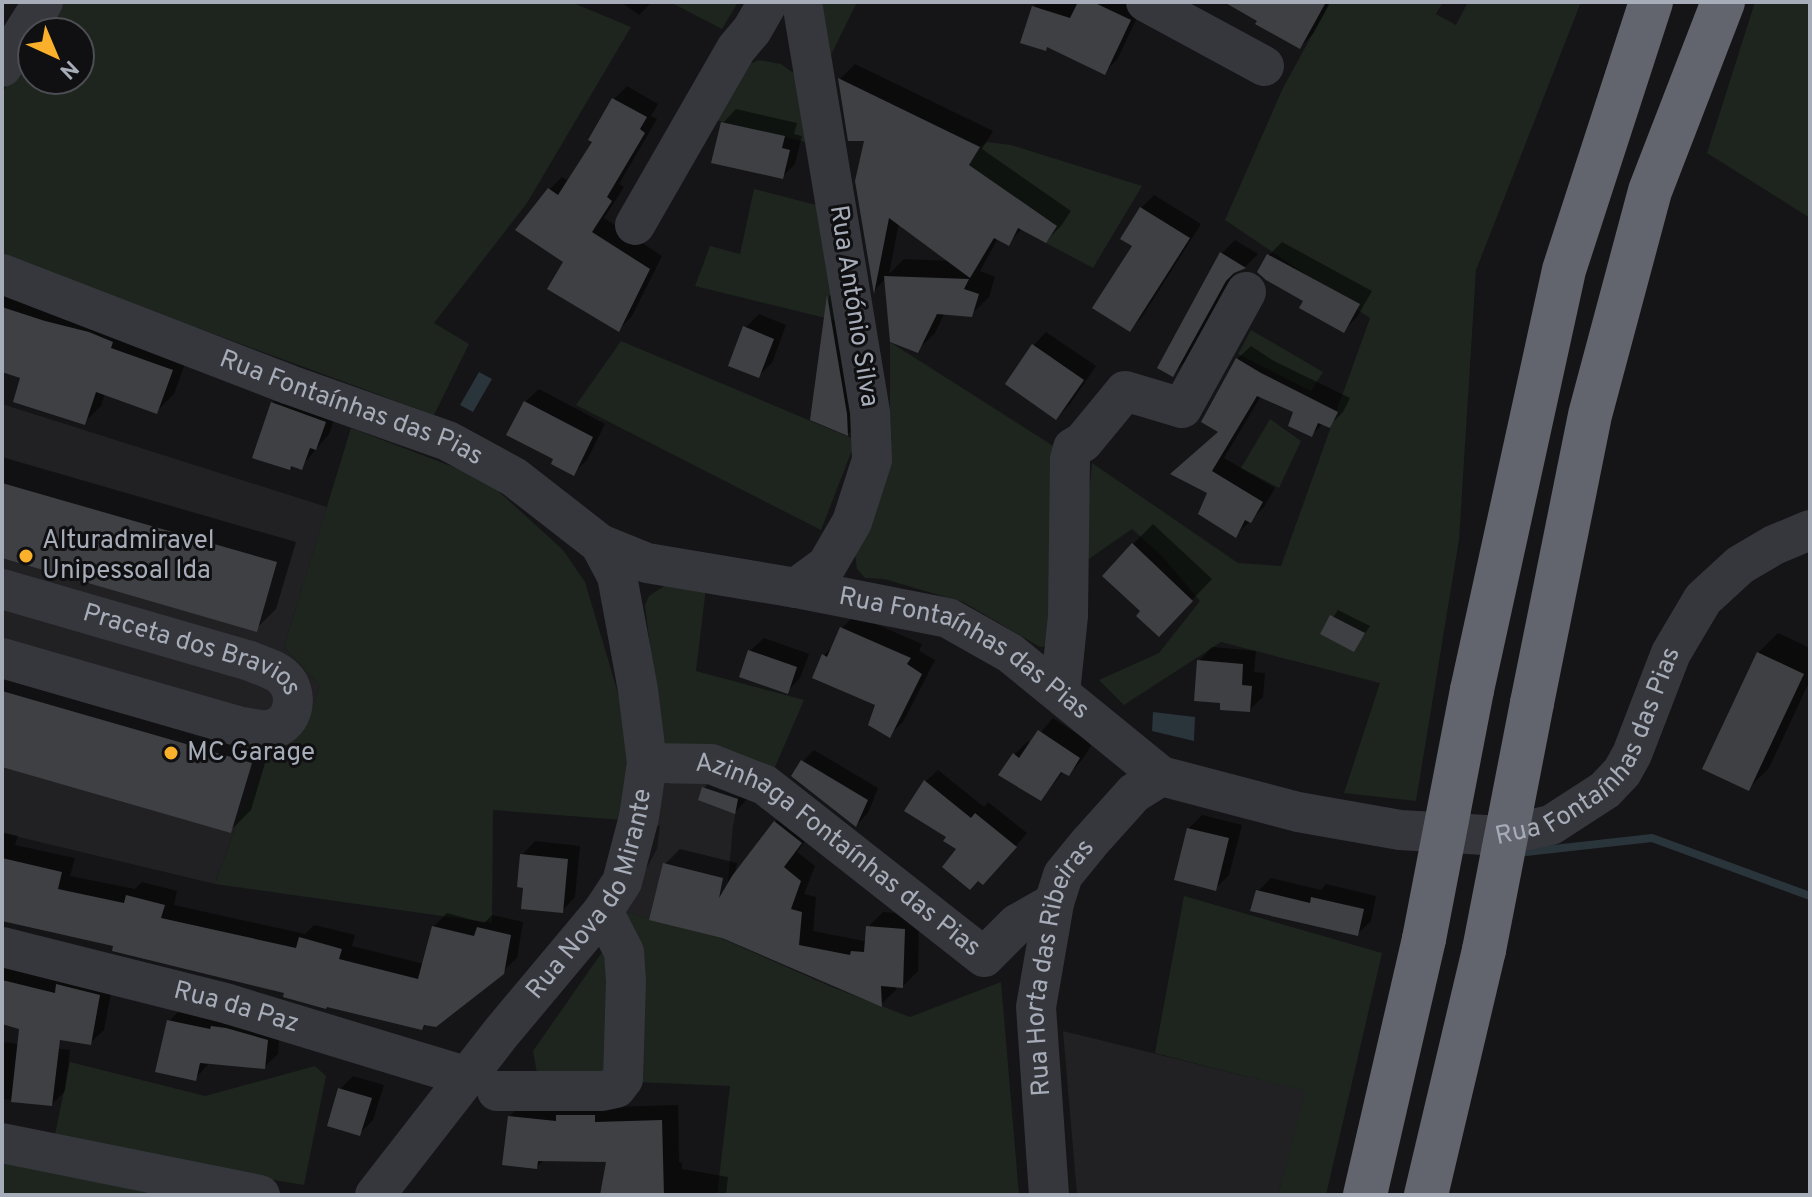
<svg xmlns="http://www.w3.org/2000/svg" width="1812" height="1197" font-family="Overpass,sans-serif">
  <style>
    .built { fill: #212124 }
    .green { fill: #1d251e }
    .water { fill: #2a343b }
    .shadow { fill: #0007; fill-rule: evenodd }
    .lines { fill: none; stroke-linecap: round; stroke-linejoin: round }
    .stream { stroke: #2a343b; stroke-width: 8 }
    .building { fill: #3f4044 }
    .minor { stroke: #36373c; stroke-width: 40 }
    .highway { stroke: #62656d; stroke-width: 44 }
    .highway-bridge { stroke: #62656d; stroke-width: 44 }
    .poi-dot { fill: #fab02a; stroke: #101012; stroke-width: 3 }
    .labels { text-anchor: middle; dominant-baseline: central; stroke-width: 6; stroke-linejoin: round; paint-order: stroke }
    .street-label { font-size: 26px; fill: #a6acb8; stroke: #101012 }
    .poi-label { font-size: 26px; fill: #a6acb8; stroke: #101012; text-anchor: start }
  </style>
  <rect width="100%" height="100%" fill="#151517"/>
  <path class="built" d="M2,404L327,507L284,647L320,686L309,717L239,818L215,884L2,833Z
    M690,772L741,786L733,826L723,939L623,911L657,849L660,826L623,820L635,778L668,784Z
    M1063,1031L1306,1091L1278,1195H1077Z"/>
  <path class="green" d="M61,2H571L631,27L527,203L434,323L469,344L434,415L2,256V93L32,47V80H80V32H42Z
    M670,2H738L722,29Z
    M822,2H857L831,55Z
    M1330,2H1443L1436,14L1456,25L1468,2H1581L1476,270L1459,540L1416,801L1344,793L1380,683L1221,642L1124,705L1099,680L1159,653L1200,601L1162,556L1132,529L1083,563L1092,463L1238,563L1281,566L1370,318L1225,220L1283,88Z
    M1755,2H1810V218L1707,153Z
    M759,60L781,64L795,74L813,144L707,118L733,71Z
    M987,142L1011,145L1142,186L1093,268L1046,243L1057,226L969,165L980,147Z
    M754,189L820,206L842,322L695,286L710,246L740,254Z
    M1251,330L1323,372L1311,391L1238,354Z
    M621,341L856,440L821,530L576,405Z
    M890,342L1061,451L1050,646L1040,647L963,602L884,579L865,578L857,569L854,548L890,436Z
    M1270,419L1301,441L1279,488L1241,468Z
    M351,428L485,479L563,550L585,582L626,720L635,778L623,820L493,810L492,923L215,884L239,818L275,745L309,717L320,686L284,647Z
    M666,585L706,588L696,671L804,700L772,774L662,748L645,605L649,596Z
    M1184,896L1382,953L1326,1195H1278L1305,1091L1155,1053Z
    M623,911L723,939L832,987L910,1017L1001,982L1019,1195H717L730,1086L637,1082Z
    M607,945L609,1071L538,1079L533,1051Z
    M70,1062L205,1096L315,1066L326,1076L304,1185L53,1144Z
    M2,1158L178,1195H2Z"/>
  <path class="water" d="M479,372L492,379L473,412L460,405Z
    M1153,712L1195,717L1194,741L1152,731Z"/>
  <path class="shadow" d="M621,2H652L639,15Z
    M1038,2H1070L1078,5L1080,2H1140L1143,5L1117,60L1104,72L1048,46L1045,49L1033,7Z
    M1229,2H1324L1329,5L1313,34L1300,47Z
    M855,64L993,131L982,149L1071,211L1061,226L1046,241L1023,228L1008,243L998,238L980,271L995,277L989,297L971,315L945,312L935,333L917,350L886,278L875,290L857,181L866,139H850L840,79ZM899,223L951,261L904,259L889,274Z
    M627,86L658,104L651,116L657,119L619,184L624,187L604,218L662,256L632,316L619,329L566,261L549,190L562,177L569,181L595,142L591,139L614,99Z
    M736,109L797,123L794,134L802,136L795,164L782,177L723,123Z
    M1154,195L1201,224L1142,317L1130,329L1135,245L1141,208Z
    M1235,240L1258,254L1245,267L1236,270L1186,361L1172,375L1159,367L1222,253Z
    M1282,242L1372,291L1357,317L1344,330L1306,300L1269,255Z
    M2,284L189,353L174,394L157,411L105,393L101,406L84,423L23,377L2,369Z
    M841,285L861,421L848,434L812,419L829,296Z
    M759,314L786,325L772,363L758,376L745,328Z
    M1046,332L1096,366L1070,404L1056,418L1033,346Z
    M1251,346L1274,361L1350,398L1343,412L1329,426L1323,423L1312,435L1295,411L1261,396L1224,458L1275,488L1264,507L1236,535L1210,492L1174,473L1220,431L1237,359Z
    M539,389L605,424L587,460L573,473L556,458L525,402Z
    M286,390L338,409L329,434L301,467L293,465L289,468L273,403Z
    M2,457L296,542L276,609L256,629L2,556Z
    M1153,524L1212,579L1179,614L1133,544Z
    M1338,610L1370,626L1354,650L1323,633Z
    M855,615L922,644L919,651L935,660L903,722L889,735L878,704L824,655L835,644L842,628Z
    M1778,633L1810,648V680L1769,768L1749,788L1758,653Z
    M764,638L809,654L800,678L787,692L750,651Z
    M1212,647L1256,651L1254,672L1265,673L1263,697L1249,710L1223,701L1199,661Z
    M2,666L271,743L251,810L230,831L2,765Z
    M1053,718L1092,744L1082,760L1069,774L1064,771L1041,799L1014,755L1028,741L1031,744Z
    M814,750L878,788L868,813L856,825L802,762Z
    M938,770L984,807L988,802L1027,833L995,871L959,849L925,782Z
    M718,774L748,798L735,812L704,788Z
    M790,808L815,827L797,852L815,866L804,894L816,897L813,931L864,941L867,937L868,927L883,912L919,915L918,971L903,986L896,985V990L881,1004L665,864L680,849L737,863L734,877L775,822Z
    M1202,815L1242,825L1229,875L1215,889L1188,829Z
    M2,832L18,836L15,845L75,858L70,876L135,889L142,882L177,891L174,905L305,934L314,925L355,935L352,946L424,964L433,927L447,913L484,923L492,915L523,922L517,958L502,972L422,1028L115,945L2,895Z
    M535,841L580,846L575,897L562,911L526,886L522,855Z
    M1271,878L1321,890L1326,884L1376,896L1371,921L1357,934L1258,891Z
    M2,964L113,982L104,1030L90,1043L2,1023Z
    M183,1007L280,1027L278,1054L264,1067L210,1062L195,1079L169,1021Z
    M2,1042L70,1050L65,1091L52,1104L2,1099Z
    M353,1076L384,1085L373,1120L359,1134L340,1089Z
    M525,1101L610,1107L678,1105L679,1162L682,1163V1169L728,1177L726,1195H603L609,1160L545,1159L537,1167L509,1117Z"/>
  <g class="lines">
    <path class="stream" d="M1518,853L1652,838L1810,896"/>
  </g>
  <path class="building" d="M1078,2H1093L1131,20L1105,75L1047,47L1046,51L1020,43L1032,6L1070,18Z
    M1224,2H1326L1300,49L1255,24L1257,21Z
    M838,78L980,147L969,165L1057,226L1046,243L1018,228L1009,246L994,238L970,278L889,218L874,294L855,181L864,141H848Z
    M612,98L647,117L640,129L645,133L607,197L612,201L592,232L650,269L619,332L547,289L563,262L515,230L548,188L558,195L592,142L588,140Z
    M721,122L785,136L782,148L790,150L783,179L711,163Z
    M1140,207L1190,238L1130,332L1092,308L1132,246L1120,239Z
    M1220,252L1246,268L1234,273L1226,281L1173,377L1157,368Z
    M1267,254L1360,304L1344,333L1299,308L1303,301L1266,280L1257,272Z
    M884,276L969,279L964,289L979,294L972,317L937,314L918,353L890,342Z
    M827,295L847,414L848,436L810,420Z
    M2,307L45,321L89,332L113,342L111,348L173,370L157,414L96,392L85,425L13,402L20,378L2,372Z
    M743,326L774,339L759,378L728,366Z
    M1032,344L1084,380L1056,420L1005,384Z
    M1236,358L1261,373L1338,412L1330,428L1318,423L1312,437L1288,426L1293,412L1257,396L1212,471L1263,502L1251,523L1245,520L1236,538L1198,514L1207,493L1170,474L1218,432L1201,422Z
    M524,401L593,437L574,476L551,464L553,459L506,435Z
    M271,402L326,422L316,450L310,448L302,470L291,466L290,470L252,458Z
    M2,483L277,562L257,632L2,558Z
    M1132,543L1193,601L1159,637L1136,616L1140,611L1102,576Z
    M1330,615L1365,633L1354,652L1320,634Z
    M840,627L911,658L907,664L922,674L890,738L868,725L875,705L812,678L822,654L827,657Z
    M748,650L797,667L788,694L739,677Z
    M1757,652L1804,674L1749,791L1702,769Z
    M1197,660L1243,664L1242,685L1252,686L1250,712L1220,710V703L1194,701Z
    M2,691L252,763L231,833L2,767Z
    M1038,730L1080,758L1069,776L1061,772L1041,801L998,775L1013,753L1019,758Z
    M801,760L868,800L856,827L791,776Z
    M924,780L971,818L975,813L1017,847L983,885L978,881L970,890L942,867L956,849L943,841L946,837L904,811Z
    M702,787L738,799L735,814L698,800Z
    M774,821L802,843L784,867L801,881L791,909L802,912L799,945L850,955L851,951L864,952L866,926L905,929L903,988L881,986L882,1007L722,938L649,920L663,863L723,878L719,898L732,876Z
    M1187,828L1229,838L1216,891L1174,880Z
    M520,854L568,859L563,913L521,909L523,888L517,887Z
    M2,858L62,872L58,889L124,903L126,895L165,905L161,918L296,948L299,937L342,949L339,959L418,979L432,926L474,936L477,927L511,935L504,974L436,1027L424,1025L422,1030L327,1007L326,1009L283,997L284,993L112,951L113,946L2,921Z
    M1256,890L1310,903L1311,897L1364,909L1358,936L1250,911Z
    M2,980L55,993L56,984L100,995L91,1045L60,1040L52,1106L11,1102L19,1029L2,1024Z
    M167,1020L210,1029L211,1026L226,1028L268,1040L265,1069L200,1063L196,1081L155,1072Z
    M338,1088L372,1098L360,1136L327,1126Z
    M556,1115H595V1122L662,1120L664,1195H600L606,1162L538,1161L537,1169L502,1165L508,1116L556,1121Z"/>
  <g class="lines">
    <g class="minor">
      <path d="M1146,2L1264,66"/>
      <path d="M2,67L43,2"/>
      <path d="M635,225L736,49L752,30L768,2"/>
      <path id="s1" d="M2,274L290,385L448,441L514,477L600,544L647,563L796,588L948,618L1010,653L1161,776L1298,812L1400,830L1502,836L1551,825L1605,790L1622,772L1632,754L1671,653L1703,599L1740,565L1774,545L1810,530"/>
      <path d="M796,588L827,565L852,522L872,460L870,412L802,2"/>
      <path id="s2" d="M2,589L250,661C261,666 275,669 284,678C299,693 295,723 272,729C263,732 250,728 241,727L2,658"/>
      <path d="M1060,693L1068,616L1070,459L1073,448L1083,442L1125,391L1182,408L1246,292"/>
      <path id="s3" d="M647,763L711,764L765,785L984,957L1017,924L1054,903"/>
      <path id="s4" d="M2,947L225,1003L468,1077"/>
      <path d="M497,1091H602L616,1088L623,1079L626,981L624,952L603,911"/>
      <path d="M2,1143L260,1195"/>
      <path id="s5" d="M375,1195L501,1033L603,911L622,882L639,817L647,763L638,690L617,576L600,544"/>
      <path id="s6" d="M1049,1195L1036,1007L1054,903L1063,875L1090,842L1134,793L1161,776"/>
    </g>
    <path class="highway" d="M1472,690L1564,270L1651,2
      M1532,703L1590,415L1650,191L1723,2
      M1365,1195L1424,939
      M1426,1195L1484,950"/>
    <path class="highway-bridge" d="M1424,939L1472,690
      M1484,950L1532,703"/>
  </g>
  <g class="poi-dot">
    <circle cx="26" cy="556" r="8"/>
    <circle cx="171" cy="753" r="8"/>
  </g>
  <g class="labels">
    <g class="street-label">
      <text transform="translate(853 306) rotate(81)">Rua António Silva</text>
      <text stroke="none"><textPath href="#s1" startOffset="374">Rua Fontaínhas das Pias</textPath></text>
      <text stroke="none"><textPath href="#s2" startOffset="200">Praceta dos Bravios</textPath></text>
      <text stroke="none"><textPath href="#s1" startOffset="1046">Rua Fontaínhas das Pias</textPath></text>
      <text stroke="none"><textPath href="#s1" startOffset="1764">Rua Fontaínhas das Pias</textPath></text>
      <text stroke="none"><textPath href="#s3" startOffset="220">Azinhaga Fontaínhas das Pias</textPath></text>
      <text stroke="none"><textPath href="#s5" startOffset="374">Rua Nova do Mirante</textPath></text>
      <text stroke="none"><textPath href="#s6" startOffset="232">Rua Horta das Ribeiras</textPath></text>
      <text stroke="none"><textPath href="#s4" startOffset="242">Rua da Paz</textPath></text>
    </g>
    <g class="poi-label">
      <text x="42" y="541">Alturadmiravel<tspan x="42" dy="30">Unipessoal lda</tspan></text>
      <text x="187" y="753">MC Garage</text>
    </g>
  </g>
  <rect width="1812" height="1197" fill="none" stroke="#a6acb8" stroke-width="8"/>
  <g transform="translate(56 56) rotate(136)"><circle r="38" fill="#101012" stroke="#4c4e54" stroke-width="2"/>
  <path d="M0-6L14 30L0 20L-14 30Z" fill="#fab02a"/>
  <text y="-12" font-size="22" font-weight="bold" text-anchor="middle" fill="#a6acb8">N</text>
  </g>
</svg>
